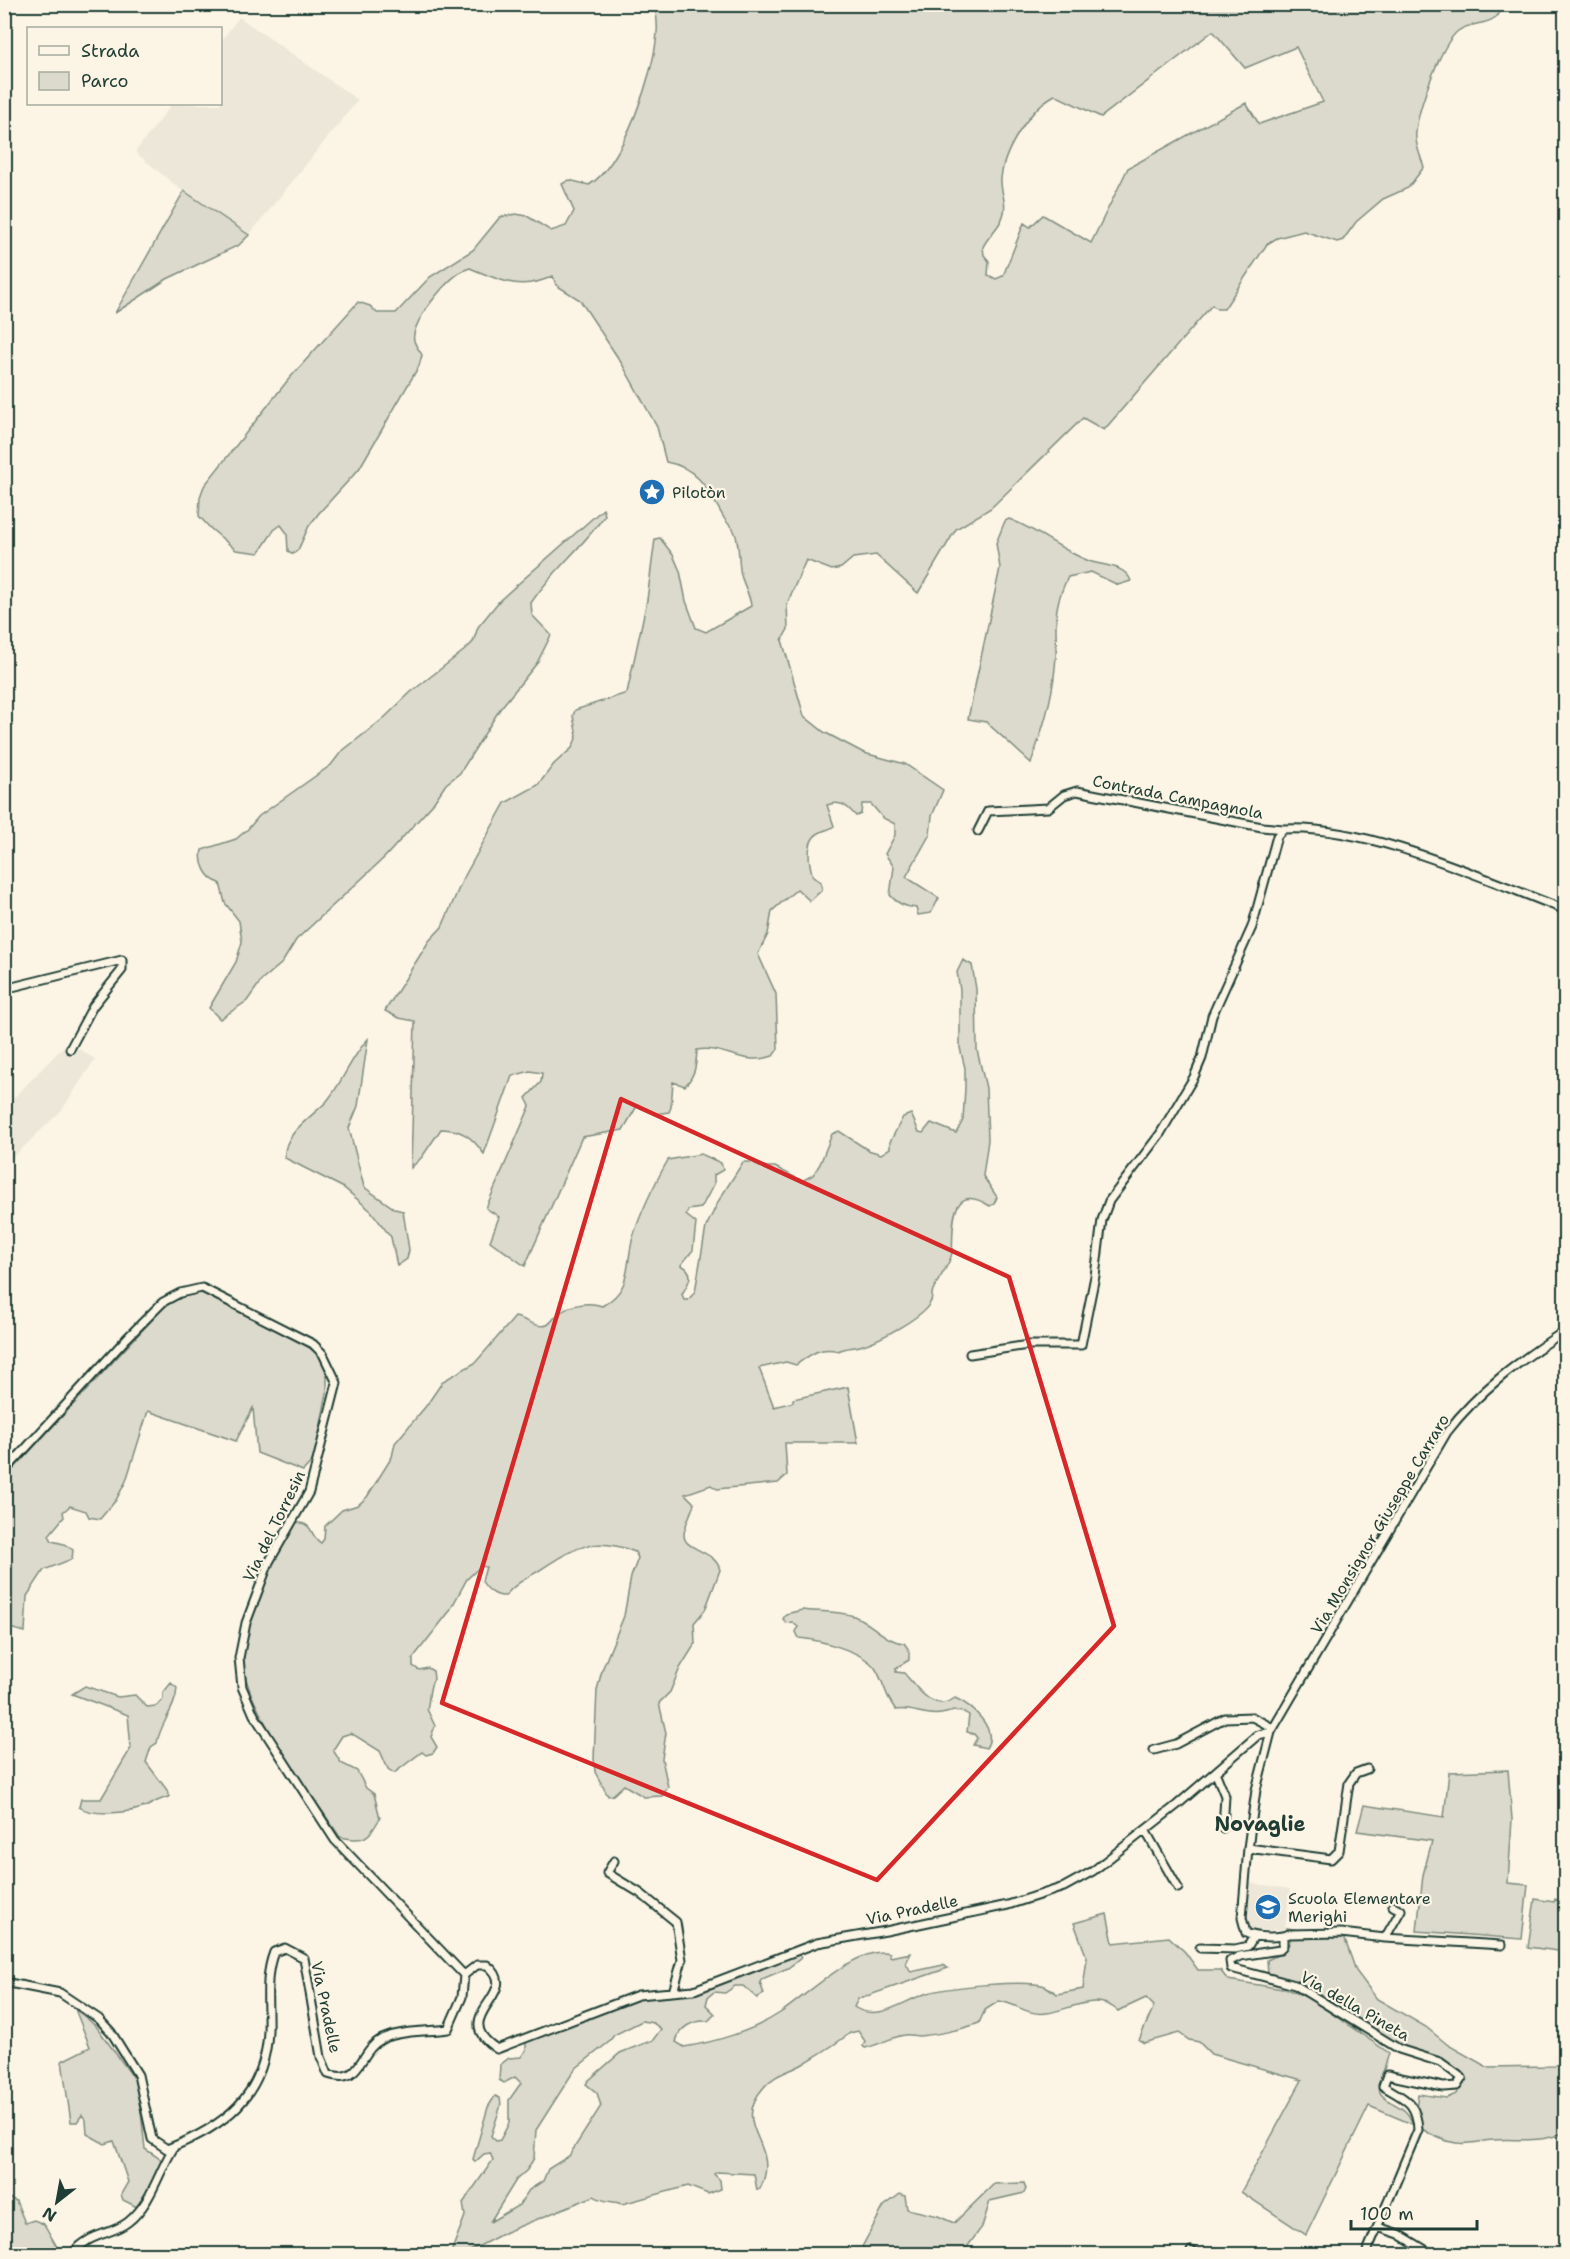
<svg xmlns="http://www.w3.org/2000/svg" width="1570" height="2259" font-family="'Shantell Sans',sans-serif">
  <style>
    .built { fill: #ece7d8 }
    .green { fill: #dcdacc; stroke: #7e8c80; stroke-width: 1.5; fill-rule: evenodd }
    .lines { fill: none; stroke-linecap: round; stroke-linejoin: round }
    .street-casing { stroke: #1f3d34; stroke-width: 11 }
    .street { stroke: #fcf5e5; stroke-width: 7 }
    .marked { fill: none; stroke: #d62828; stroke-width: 4.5; stroke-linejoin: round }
    .labels { text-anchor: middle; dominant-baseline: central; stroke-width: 4.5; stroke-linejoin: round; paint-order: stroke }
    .poi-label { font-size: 16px; fill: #1f3d34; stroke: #fcf5e5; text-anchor: start }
    .street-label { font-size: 16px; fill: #1f3d34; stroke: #fcf5e5 }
    .quarter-label { font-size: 20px; font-weight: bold; fill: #1f3d34; stroke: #fcf5e5 }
  </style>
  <rect width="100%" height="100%" fill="#fcf5e5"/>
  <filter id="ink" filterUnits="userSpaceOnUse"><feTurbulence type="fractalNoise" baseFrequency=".0167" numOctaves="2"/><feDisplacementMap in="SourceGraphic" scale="12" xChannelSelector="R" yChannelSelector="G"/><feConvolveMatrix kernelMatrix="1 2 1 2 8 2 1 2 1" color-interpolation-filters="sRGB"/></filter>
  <g filter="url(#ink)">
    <path class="built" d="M239,17L358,100L249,235L180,189L135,152L172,104H220L221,41Z
      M68,1042L95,1059L62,1110L5,1165V1107Z
      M1250,1883L1290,1889L1285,1929L1249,1931L1246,1926Z"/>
    <path class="green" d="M655,5H1504C1495,29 1474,19 1458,31C1441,44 1418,109 1416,132C1414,143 1421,157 1424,167L1408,188L1383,199L1356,222L1343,240L1337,242L1304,231L1277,238L1267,244L1224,309H1217L1212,305L1104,430L1083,418L991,508L956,529L918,593L876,555L853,558L841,568L832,570L806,560L787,604L788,629L782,640L804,716L824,732L864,753L905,764L943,790L932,816L930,834L906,877L939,898L931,913L918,915L916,908C905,907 897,904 890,895L894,867L885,854L895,835V824L883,818L871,804H862L861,814L856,816C847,806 841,800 827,805L834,826C829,830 827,829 821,832C804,839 809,864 813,877L821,882L822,890L810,901L797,889L772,911L768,934L758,954L776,994L778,1049L773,1056C743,1067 723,1045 697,1050C696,1065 696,1074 685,1086L673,1082L671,1107L669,1112L655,1114L637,1106L623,1130L582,1137L525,1266L490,1241L499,1217L486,1208L530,1106L526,1098L541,1082L542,1073L530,1071L512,1076L484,1154C472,1137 462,1129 441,1129L422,1157L411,1168L415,1021L399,1018L385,1011L429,941L442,927L462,881L505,803L538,785L554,764L572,748L577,736L573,716L575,710L627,693L647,600L655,539L660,538L673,555L680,571L686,601L696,628L706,632L751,606C750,595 744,586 741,575C738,562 740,546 735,533C733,527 727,524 724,518C709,492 700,468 666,462L657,427L622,364L580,300L556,285L553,276C520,292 500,280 470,268C450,273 418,315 414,334C412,342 418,348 422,355L419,366L359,469L319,513L309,526L298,550L293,554L288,551L287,533L281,525L274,530L259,553L236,550L210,528L199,516L200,497L204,486L288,380L358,302L370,306L377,313H396L430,277L473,250L500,217L516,214L527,216L551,231L566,226L574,211L562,184L569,180L589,185C623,165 655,71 657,32C658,23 656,13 655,5ZM1213,31L1245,68L1296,47L1323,102L1259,124L1246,103L1128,168L1091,243L1043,215L1030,227L1024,223L1003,276L996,279L988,275L989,261L984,255L983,247C988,236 1000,227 1003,216C1008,203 1000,192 1001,179C1003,151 1031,107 1055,95L1101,117Z
      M184,191L249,235L239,245L167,279L115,313Z
      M603,509L605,515C583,547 552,571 531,603L532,615L551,635L537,663L500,709L460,773L446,784L432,805L385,857L296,940L282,963L261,981L247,1001L220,1019L209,1008L236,962L242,942L239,921L225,903L220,883C206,879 199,863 202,850L236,839L248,829L259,816L331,765L341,752L383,719L411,692L466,649L473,642L478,627L500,600Z
      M1009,519C1037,529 1071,557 1096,563C1109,566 1126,567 1131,581L1118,585L1091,572L1068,577C1048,617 1060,628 1055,668C1052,701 1042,731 1031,763L986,722L968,719L1000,568L996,543L1005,521Z
      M963,960L972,965L976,989L977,1050L986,1088L988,1140L983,1176L997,1197L994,1204L990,1206C947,1179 954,1232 952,1253C950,1265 938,1279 933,1290C931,1295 933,1299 930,1303C922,1318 876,1342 860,1346C852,1348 845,1347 838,1351C819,1346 810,1355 796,1365L786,1362L759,1368L774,1407L793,1402V1399L848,1387L858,1443H785L787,1475L778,1483L717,1489L711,1485L685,1494L694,1503C692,1512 684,1526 684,1535C684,1551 716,1550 720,1570L705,1610L694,1623L695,1644L680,1668L670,1692L659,1703L666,1733L662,1759L668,1787L662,1796L644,1797L624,1785L613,1795L608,1796L595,1772L594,1758L597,1690L602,1670L624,1616L631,1577L638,1558L635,1552C591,1534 571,1550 535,1573C523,1580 514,1585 505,1596C496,1597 486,1589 482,1581L486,1567L481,1566L467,1579L449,1612L413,1658V1666L419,1670L428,1668L433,1671L434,1679C428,1686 430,1700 427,1709L435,1726L431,1737L437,1747L433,1753L426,1755L422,1752L394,1773L388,1769L380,1751L351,1733L342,1736L333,1750L341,1763L357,1771L366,1788L374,1794L380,1818C368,1839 365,1842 340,1837C314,1798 247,1710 244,1667C241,1620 272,1563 294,1522C316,1523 308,1535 321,1543L324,1539L325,1526L342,1510L358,1505L367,1497L392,1457L395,1443L426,1406L443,1381L475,1363L515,1317C524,1318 538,1329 547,1325C550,1324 554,1318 557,1315C569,1305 587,1301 602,1306C633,1289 625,1266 633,1237C641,1211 655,1183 668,1160L701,1154L721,1163L723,1170L714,1175V1184L701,1208L688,1210L686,1215L696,1223L693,1250L681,1265C696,1272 689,1283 682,1294L684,1300H688L695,1292L706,1227L719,1200L743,1162H753L760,1167H775L802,1181L813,1175L820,1164L832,1134L839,1131L868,1150L881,1154L890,1148V1142L903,1117L911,1114L919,1132L923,1133L931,1123L956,1133L963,1120L965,1088V1068L960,1048V990L957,972Z
      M368,1039L358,1106L349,1128L364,1187L395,1209L403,1211L409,1250L407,1259L397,1266L391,1237L371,1211L344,1188L285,1158C282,1134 312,1117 327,1101C343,1082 351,1057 368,1039Z
      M201,1292L298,1339L320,1356L327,1371V1393L314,1459L303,1471L257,1453L253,1408L236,1441L148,1411L126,1481L116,1500L100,1519L89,1517L86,1511L70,1506L63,1512L64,1517L49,1535L52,1541L64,1544L73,1550L72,1559L44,1570L27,1596L25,1632L5,1627L4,1479L164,1307L181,1297Z
      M802,1610C819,1612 837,1611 854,1616C872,1623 884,1641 904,1643L909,1650V1660L896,1668V1672L904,1673C917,1687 932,1714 955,1698C971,1705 999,1729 986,1748L973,1745L977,1738L974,1734L967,1732L969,1715C957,1707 954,1712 941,1714C926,1717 911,1707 896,1710C885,1697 884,1681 875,1668C863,1651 819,1640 799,1638L796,1632L798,1627L792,1622L786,1623L783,1619L786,1614Z
      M171,1683L177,1688C176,1709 160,1723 157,1743L151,1747L146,1762L167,1790L169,1797C157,1799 149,1807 139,1809C124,1813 92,1816 79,1807L81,1799H101L131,1748L128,1715L72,1694L85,1686L118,1697L135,1695L147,1707L156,1706L163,1699V1693Z
      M1508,1770L1512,1819L1508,1883L1528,1885L1522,1939L1417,1931L1423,1875L1432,1841L1357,1831L1364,1805L1444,1817L1449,1772Z
      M1535,1899L1554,1902L1555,1899L1565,1904V1952L1528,1947Z
      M1107,1914L1113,1943L1169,1937L1185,1952L1198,1970H1220L1228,1980L1289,1990L1309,1998L1389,2053L1378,2089C1385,2106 1408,2103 1412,2124L1369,2106L1306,2235L1241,2192L1302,2080L1211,2054L1199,2042L1189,2040L1179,2033L1144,2043L1139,2040L1154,2006L1146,1998L1118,2011C1096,1991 1071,2010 1047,2013C1027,2016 1016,2003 999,2001L985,2010L979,2023C963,2029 937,2035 919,2036C914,2036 910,2034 905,2035C890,2037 880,2045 865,2048L863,2046L865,2041L858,2031L850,2033C835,2045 819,2054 803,2064C789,2072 775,2074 764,2087C728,2128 783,2143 760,2189L757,2190L754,2174L717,2172L714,2174L720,2180L721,2189L708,2194L688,2186L622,2204C612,2200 604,2203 594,2196L506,2232L466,2253L455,2254L452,2250L465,2216L463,2203L493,2160L490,2153L484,2154L475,2162L473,2159L488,2107L495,2096L500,2098L501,2105L491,2136L496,2141L500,2140L509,2123V2100L521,2083L515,2077L504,2083L499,2080L500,2065L509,2058L521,2057L526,2050V2041L635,1999L660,1993L690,1991L798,1951L801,1958L788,1968L762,1979L760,1982L764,1994L757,1998L743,1986H735L725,1993L714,1992L708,1997L706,2005L715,2014L708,2021C693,2020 679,2027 676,2042L684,2047C715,2042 753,2031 780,2013C805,1997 858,1944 890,1953V1957L911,1953L906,1963L911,1972L943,1965L948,1968L858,1999L854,2007C878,2023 904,2000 928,1993C949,1987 1026,1979 1045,1986C1049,1988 1053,1991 1057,1994L1083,1989L1087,1958L1074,1923ZM642,2021L653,2023L661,2029L653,2040L620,2053L588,2081L586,2084L597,2093L601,2106L569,2156L548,2169L543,2181L529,2190L519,2205L490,2222L516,2180L527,2170L534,2158L536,2130L575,2069L609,2042L614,2035Z
      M1287,1928L1344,1937L1356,1971L1377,1999L1426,2027L1448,2045L1487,2067L1555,2066L1560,2062L1565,2049V2132C1541,2144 1518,2138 1493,2140C1480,2141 1469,2145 1456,2143C1443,2141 1433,2136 1422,2129L1416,2108L1418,2094L1447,2098L1456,2094L1461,2084C1444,2057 1427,2065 1403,2051C1357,2025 1323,1984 1268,1974L1267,1960C1280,1954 1289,1951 1291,1936Z
      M75,2009L96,2026L138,2084L145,2149L162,2160L147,2197L137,2207L123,2200L121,2194L128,2182L114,2141L105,2144L87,2134L86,2120L82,2115L77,2122H71L62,2061L90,2047Z
      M1024,2183L1026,2189L1024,2193L990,2201L982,2227L962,2254H907L904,2251L874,2253L862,2247L884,2206L900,2194L905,2196L907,2209L938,2216L954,2223L994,2184Z
      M5,2196L16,2201L25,2223L34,2220L44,2224L61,2254H5L9,2236L5,2230Z"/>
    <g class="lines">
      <defs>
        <path id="street" d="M978,831L988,811L1048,808L1064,795L1077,791L1262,827L1283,829
          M4,989L122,960V970L93,1006L70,1049
          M970,1354L1028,1345H1081L1095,1276L1102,1220L1109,1201L1160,1134L1194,1077L1202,1058L1212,1016L1252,927L1277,836L1283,829C1367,824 1486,880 1566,910
          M4,1472L127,1338L163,1302L180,1293L202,1288L313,1344L323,1354L337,1383L309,1492L269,1562L246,1623L239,1658L242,1687L254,1715L335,1840L464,1975
          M1154,1750L1176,1744L1225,1718L1252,1717L1273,1728
          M1216,1774L1225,1796L1223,1828
          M1145,1830L1178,1888
          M1248,1848L1331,1859L1339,1851L1349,1783L1356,1773L1367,1769
          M614,1861L607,1873L640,1893L676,1922L682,1960L673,1992
          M1393,1906L1401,1910L1385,1938L1502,1945
          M1283,1937V1945L1280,1950L1240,1956L1230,1961L1231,1968L1295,1985L1399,2049L1440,2062L1462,2078L1457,2086L1443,2087L1387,2075L1383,2086C1405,2099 1417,2102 1418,2130L1366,2254
          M1385,1938L1341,1933L1289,1934C1280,1938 1256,1938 1246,1933L1242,1918L1248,1848L1256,1790L1271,1732L1447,1432C1480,1389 1521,1360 1566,1330
          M1200,1948L1235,1949L1248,1946L1254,1936
          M4,1982L60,1993L99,2019L111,2032L138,2075L152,2139L167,2149C224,2127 265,2096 268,2031C269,2004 264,1977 274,1952L285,1948L304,1958L321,2057L328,2074C362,2086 358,2051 382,2039C402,2030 427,2032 448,2029L462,1997L464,1975L477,1965H487C525,1994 445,2015 497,2049L638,1995L694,1990L817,1943L886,1931L1008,1905L1064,1887L1093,1871L1177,1805L1258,1735L1271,1732
          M1378,2227L1399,2234L1432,2254
          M1191,2251L1195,2254
          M72,2254C92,2231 110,2236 128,2222C152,2203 158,2172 174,2147"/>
      </defs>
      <use href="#street" class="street-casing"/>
      <use href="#street" class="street"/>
    </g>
  </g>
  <path class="marked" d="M621,1099L1009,1277L1114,1626L877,1880L442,1703Z"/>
  <defs>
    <symbol id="sight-disc" viewBox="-11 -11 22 22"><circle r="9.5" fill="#1f6fb2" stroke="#fcf5e5"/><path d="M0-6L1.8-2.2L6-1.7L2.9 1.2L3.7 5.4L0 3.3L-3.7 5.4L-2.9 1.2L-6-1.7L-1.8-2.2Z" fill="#fff"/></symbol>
    <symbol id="school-disc" viewBox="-11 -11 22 22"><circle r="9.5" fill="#1f6fb2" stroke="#fcf5e5"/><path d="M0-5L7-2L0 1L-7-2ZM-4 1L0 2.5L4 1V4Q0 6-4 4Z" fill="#fff"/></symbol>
  </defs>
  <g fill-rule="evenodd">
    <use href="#sight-disc" x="637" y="477" width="30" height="30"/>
    <use href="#school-disc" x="1253" y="1892" width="30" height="30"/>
  </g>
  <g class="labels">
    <g class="poi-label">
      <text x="672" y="492">Pilotòn</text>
      <text x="1288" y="1898">Scuola Elementare<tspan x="1288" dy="18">Merighi</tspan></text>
    </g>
    <g class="street-label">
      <text transform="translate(1178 797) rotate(11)">Contrada Campagnola</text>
      <text transform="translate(1380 1524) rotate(-59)">Via Monsignor Giuseppe Carraro</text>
      <text transform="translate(274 1526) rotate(-64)">Via del Torresin</text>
      <text transform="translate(912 1910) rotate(-12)">Via Pradelle</text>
      <text transform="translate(1355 2006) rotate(30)">Via della Pineta</text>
      <text transform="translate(326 2007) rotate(78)">Via Pradelle</text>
    </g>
    <g class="quarter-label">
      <text x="1260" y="1824">Novaglie</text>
    </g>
  </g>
  <rect width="1570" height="2259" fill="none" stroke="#fcf5e5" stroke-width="24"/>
  <rect x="12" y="12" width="1546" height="2235" fill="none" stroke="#1f3d34" stroke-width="2" filter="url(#ink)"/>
  <rect x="27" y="27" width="195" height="78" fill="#fcf5e5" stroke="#a4ab9e" stroke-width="1.5"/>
  <rect x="39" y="46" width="30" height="9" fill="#fcf5e5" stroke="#a4ab9e" stroke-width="1.5"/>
  <text x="81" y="57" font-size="18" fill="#1f3d34">Strada</text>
  <rect x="39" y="72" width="30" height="18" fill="#dcdacc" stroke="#a4ab9e" stroke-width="1.5"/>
  <text x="81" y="87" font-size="18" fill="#1f3d34">Parco</text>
  <g transform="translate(57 2202) rotate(211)" stroke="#fcf5e5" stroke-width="4.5" paint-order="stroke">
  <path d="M0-4.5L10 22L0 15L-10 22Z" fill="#1f3d34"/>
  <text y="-9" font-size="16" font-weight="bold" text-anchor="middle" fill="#1f3d34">N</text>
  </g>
  <path d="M1351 2220v9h126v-9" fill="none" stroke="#1f3d34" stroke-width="3"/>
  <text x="1360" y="2220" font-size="18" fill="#1f3d34" stroke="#fcf5e5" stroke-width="4.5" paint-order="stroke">100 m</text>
</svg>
